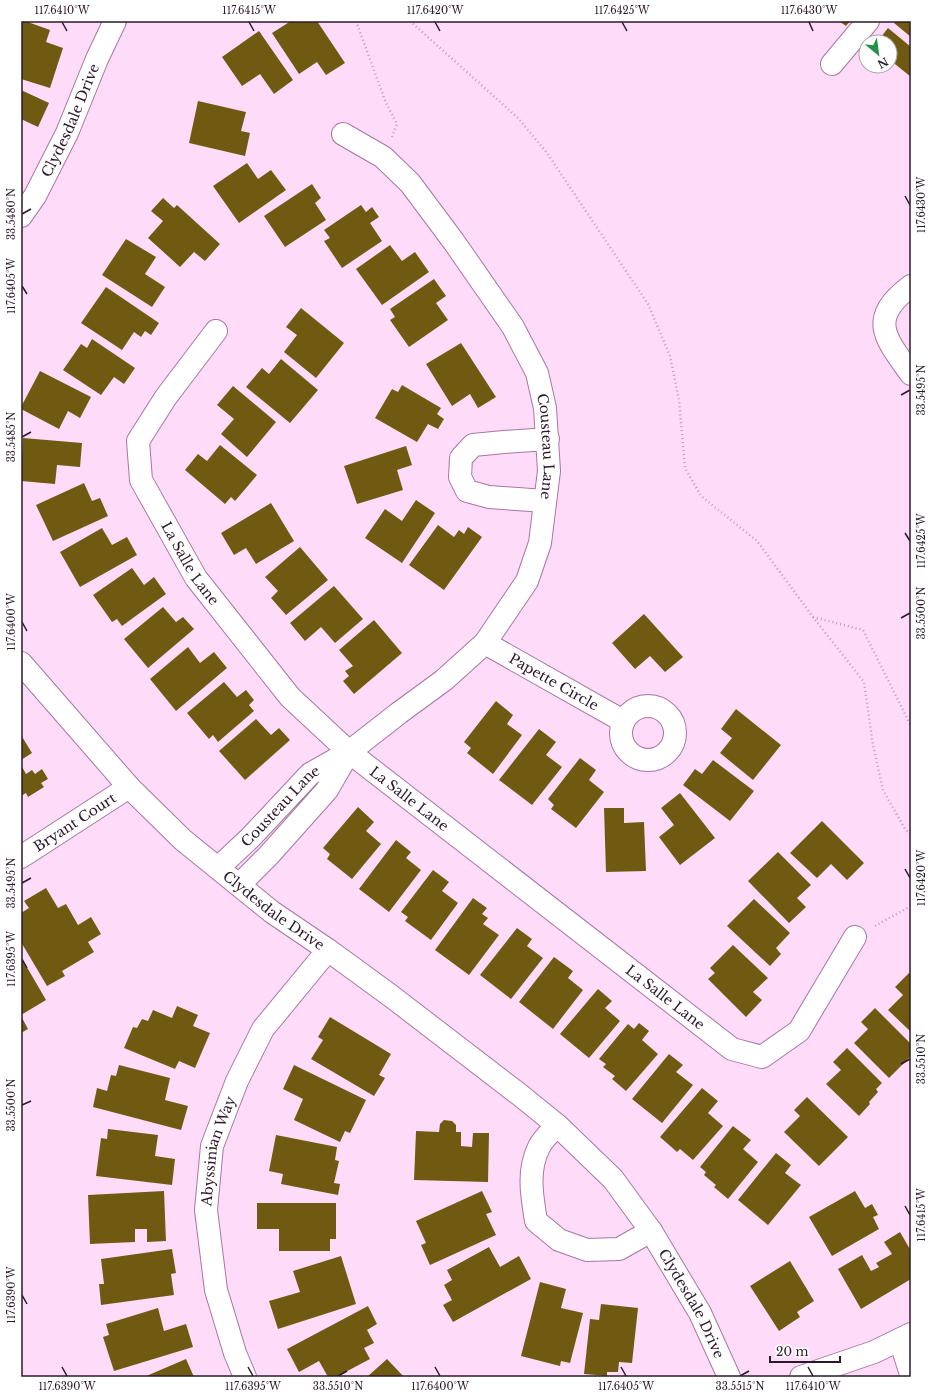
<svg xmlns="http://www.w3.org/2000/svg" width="932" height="1398" font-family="'Libre Baskerville',serif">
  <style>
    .building { fill: #705a11 }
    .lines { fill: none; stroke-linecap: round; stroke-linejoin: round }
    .minor-casing { stroke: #a875a2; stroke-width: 24 }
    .path { stroke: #bc9fb8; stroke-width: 2.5; stroke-dasharray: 1 3; stroke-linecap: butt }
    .minor { stroke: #fff; stroke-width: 22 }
    .ticks { fill: none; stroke: #2c182a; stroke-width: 1.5 }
    .labels { text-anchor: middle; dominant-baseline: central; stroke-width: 4; stroke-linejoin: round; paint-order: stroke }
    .street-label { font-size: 14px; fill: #2c182a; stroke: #fff }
    .neatline { fill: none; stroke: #2c182a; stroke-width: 1.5 }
    .ticks-label { font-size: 10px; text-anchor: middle; fill: #2c182a }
  </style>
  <rect width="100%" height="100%" fill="#fedcf9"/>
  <path class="building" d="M21,21H25L50,30L46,42L63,48L50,88L21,79Z
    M291,21H317L345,63L326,75L317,62L299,74L272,33Z
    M839,21H850L846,26Z
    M896,21H911V37L894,23Z
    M888,28L911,47V77L890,60V42H877Z
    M259,31L293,80L274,94L260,74L242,86L222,57Z
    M21,90L49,103L38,127L21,119Z
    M198,101L246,112L241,131L250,133L245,156L189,143Z
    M247,163L258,179L271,170L286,190L239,223L213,186Z
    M312,184L321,198L315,203L326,220L285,247L264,216Z
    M163,198L174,208L177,205L220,244L205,261L194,252L180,267L148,238L163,221L151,211Z
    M361,205L366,212L372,207L379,217L370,223L382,241L342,268L324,241L330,238L324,230Z
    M126,239L156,257L145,274L165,287L152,307L102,275Z
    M390,245L402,261L415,252L429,272L382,305L356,269Z
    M434,279L446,296L436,303L448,320L409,347L390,320L395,317L390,309Z
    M106,287L159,323L151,335L145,331L141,337L134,332L122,350L81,323Z
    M301,308L344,343L316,378L284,352L297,335L286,327Z
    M92,339L135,368L124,384L114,377L101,395L63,370L81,344L87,348Z
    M461,343L496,397L478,408L470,394L452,406L426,364Z
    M281,359L318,390L290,423L246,387L262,368L269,374Z
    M40,371L91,397L80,418L68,411L59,429L21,409V407Z
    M402,385L441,408L437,414L444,419L438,429L428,424L417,442L375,418L392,389L398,392Z
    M233,386L276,422L247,457L221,434L234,419L217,405Z
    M23,438L82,443L80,467L57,465L55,484L21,481Z
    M220,445L257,475L235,501L231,497L225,504L185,470L198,454L207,461Z
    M406,446L412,465L397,470L403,490L357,504L344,466Z
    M84,483L92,501L100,498L108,516L53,541L36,505Z
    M416,500L435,513L402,563L365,538L385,509L402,521Z
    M271,503L294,541L256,564L246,548L234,555L221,533Z
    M438,525L454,537L459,530L464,534L468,527L482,537L444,590L409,565Z
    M102,528L112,545L127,537L137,555L80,587L60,552Z
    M300,547L328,580L286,615L271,598L278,591L265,577Z
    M132,568L144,585L154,577L166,594L122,626L117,619L112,622L93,595Z
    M334,586L363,619L335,643L321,627L305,641L290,623Z
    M163,607L176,622L183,617L194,629L148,668L124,639Z
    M644,614L683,657L665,672L650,656L635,669L612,643Z
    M374,620L402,653L354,694L343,681L349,676L345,671L353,666L339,650Z
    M188,647L200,663L214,652L227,668L176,711L150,679Z
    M224,682L237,697L246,690L254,700L249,705L254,711L218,742L213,735L209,739L187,713Z
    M496,701L513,715L507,724L522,735L493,774L467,753L471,748L464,742Z
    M736,709L781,745L753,780L720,753L732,738L721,729Z
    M256,719L271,735L279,728L290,740L245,780L219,751Z
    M539,729L556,742L546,755L562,767L532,805L499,780Z
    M21,735L32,753L21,760Z
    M580,758L596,770L589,780L604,792L576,828L551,809L554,805L548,799Z
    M713,760L754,791L730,821L683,785L695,769L702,774Z
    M21,765L26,774L32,770L35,774L42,769L48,779L41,783L44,787L28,797L26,793L21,796Z
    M680,793L715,838L680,865L659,837L674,825L661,808Z
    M358,807L374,822L366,831L381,844L352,879L327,859L330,854L323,848Z
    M604,808H624V823L644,822L646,871L606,872Z
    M822,821L864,863L847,880L831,864L817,878L790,853Z
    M396,840L411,852L406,858L421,870L389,912L359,889Z
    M778,852L811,885L797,898L806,907L789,923L748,881Z
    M433,870L449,882L442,891L458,903L431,940L405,921L408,917L401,912Z
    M46,888L58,908L66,904L78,925L91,917L101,934L88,942L94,952L62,971L65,976L47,986L21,942V913L29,908L24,901Z
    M473,898L487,908L482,914L488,918L483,924L499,935L469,975L435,950Z
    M754,899L790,933L776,948L781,954L770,966L727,926Z
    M517,928L532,939L527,946L543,958L511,999L480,975Z
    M733,945L768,978L753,992L762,1000L746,1017L708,979L715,973L710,968Z
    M21,957L46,1000L21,1015Z
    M554,957L573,971L568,978L583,990L553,1029L519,1002Z
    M909,973L911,975V1032L888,1010L903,995L895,987Z
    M598,989L612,1001L605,1008L620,1021L589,1058L560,1034Z
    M177,1006L198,1015L193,1026L210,1033L195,1068L179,1061L175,1069L124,1048L133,1027L137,1028L142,1019L148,1021L153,1010L172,1018Z
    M875,1008L911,1044V1056L889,1078L854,1043L868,1029L861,1022Z
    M21,1016L28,1029L21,1033Z
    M330,1017L391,1054L379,1075L385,1078L374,1096L311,1059L323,1040L318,1037Z
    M639,1023L649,1031L642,1040L658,1054L626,1091L612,1079L615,1076L603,1067L606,1064L599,1059L628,1024L634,1029Z
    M847,1048L882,1083L876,1089L878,1092L869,1102L870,1104L859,1116L826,1084L841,1070L833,1062Z
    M669,1054L683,1065L676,1072L693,1085L662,1123L632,1099Z
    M119,1065L170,1078L165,1100L188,1106L181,1130L93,1107L97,1088L107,1091L111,1075L116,1076Z
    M294,1065L366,1100L350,1133L345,1131L340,1142L294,1120L303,1099L283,1089Z
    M702,1088L718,1101L708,1113L723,1126L693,1160L680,1149L677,1152L660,1137Z
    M807,1097L848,1137L819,1166L784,1132L800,1116L794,1110Z
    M444,1120L452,1121L456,1125V1132H461V1146L472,1147L473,1133H489L488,1182L414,1180L416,1131L439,1132L440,1124Z
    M733,1126L751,1140L743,1149L758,1162L728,1199L714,1187L716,1185L704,1175L706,1172L700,1167Z
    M108,1129L158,1135L155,1156L175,1159L172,1185L96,1176L101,1138L107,1139Z
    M276,1135L337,1147L335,1160L339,1161L334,1183L340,1184L338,1195L281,1184L283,1174L269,1171Z
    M776,1153L791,1165L785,1173L801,1185L768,1225L738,1200Z
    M164,1191L166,1241L147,1242V1229H135V1242L90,1244L88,1195Z
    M482,1191L492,1212L486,1214L496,1235L430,1265L421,1245L426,1243L416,1221Z
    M855,1191L865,1208L872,1204L878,1215L873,1217L879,1229L832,1256L809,1217Z
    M257,1203H336V1239H330V1251H279V1229H257Z
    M900,1232L911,1251V1279L861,1309L838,1269L862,1255L871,1271L879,1267L876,1263L892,1254L884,1242Z
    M489,1247L500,1267L519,1256L531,1279L453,1322L443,1305L452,1300L444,1285L452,1280L447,1270Z
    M172,1249L176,1273L171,1274L174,1295L101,1305L99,1284H104L101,1259Z
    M341,1256L356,1304L278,1329L269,1301L300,1292L293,1271Z
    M790,1261L814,1301L797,1312L800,1317L779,1331L750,1286Z
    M540,1282L566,1289L561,1308L583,1313L570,1363L561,1361L560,1366L521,1356Z
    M601,1304L638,1308L632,1363L619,1362L618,1372H607V1376L584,1374L590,1319L599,1320Z
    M368,1306L377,1324L367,1330L374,1343L364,1348L370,1359L336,1377H328L319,1361L299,1372L287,1349Z
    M158,1308L164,1331L186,1324L193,1347L114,1371L103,1337L109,1335L106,1324Z
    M186,1359L194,1377H144Z
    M387,1359L404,1377H367Z"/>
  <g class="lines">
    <defs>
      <g id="minor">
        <path d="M832,64L868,21"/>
        <path id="s1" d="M343,134L383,157L410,183L454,242L513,327L537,373L545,408L549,471L540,543L527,581L485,643L444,680L399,713L349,752"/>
        <path id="s2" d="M21,216L35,196L67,133L97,59L115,21"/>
        <path d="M911,286C867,318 885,338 911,374"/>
        <path id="s3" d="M216,331L166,397L138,441L141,480L196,578L290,697L349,752L732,1049L762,1057L799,1031L855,937"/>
        <path d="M545,501L489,497L467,491L460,477L461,458L473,445L504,442L548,439"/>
        <path id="s4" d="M485,643L623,721"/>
        <path id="s5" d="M21,663L129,787L183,840L272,912L328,950L391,996L520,1095L557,1125L613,1179L651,1231L700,1313L729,1377"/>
        <circle cx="648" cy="733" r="27"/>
        <path id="s6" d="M21,857L129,787"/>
        <path id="s7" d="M218,868L251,837L310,774L349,752L327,790L269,855L239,885"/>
        <path d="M557,1125C551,1132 543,1139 539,1147C527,1171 532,1196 536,1221L559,1240L587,1250L619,1249L651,1231"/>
        <path d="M900,1340L911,1374"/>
        <path id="s8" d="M245,1377L235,1353L216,1290L206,1210L212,1146L237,1081L263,1029L328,950"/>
        <path d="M801,1377L874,1352L911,1334"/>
      </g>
    </defs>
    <use href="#minor" class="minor-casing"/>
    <path class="path" d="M356,21L386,103L397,124L392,137
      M410,21L518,118L547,153L648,304L670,356L679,400L685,468L701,496L757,541L813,617L864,682L873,745L883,790L905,829L911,835
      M813,617L863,630L911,726
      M875,926L911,906"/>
    <use href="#minor" class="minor"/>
  </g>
  <path class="ticks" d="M62,22L67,31M249,22L254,31M435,22L440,31M622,22L627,31M809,22L813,31M905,196L910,205M22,214L31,209M22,286L27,294M901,395L910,390M22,437L31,432M905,533L910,541M901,618L910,613M22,622L27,631M905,869L910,878M22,883L31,878M22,959L27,968M901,1064L910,1059M22,1105L31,1101M905,1206L910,1215M22,1295L27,1304M62,1367L67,1376M248,1367L253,1376M435,1367L440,1376M621,1367L626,1376M808,1367L813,1376M338,1376L347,1371M740,1376L749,1371"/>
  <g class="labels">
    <g class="street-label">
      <text stroke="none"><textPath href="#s2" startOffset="108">Clydesdale Drive</textPath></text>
      <text stroke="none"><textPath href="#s1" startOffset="387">Cousteau Lane</textPath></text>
      <text stroke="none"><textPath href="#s3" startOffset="271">La Salle Lane</textPath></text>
      <text stroke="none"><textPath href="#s4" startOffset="79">Papette Circle</textPath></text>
      <text stroke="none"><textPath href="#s3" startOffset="595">La Salle Lane</textPath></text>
      <text stroke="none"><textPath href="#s7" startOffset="88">Cousteau Lane</textPath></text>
      <text stroke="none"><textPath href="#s6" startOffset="64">Bryant Court</textPath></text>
      <text stroke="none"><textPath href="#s5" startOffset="355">Clydesdale Drive</textPath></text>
      <text stroke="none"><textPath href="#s3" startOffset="919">La Salle Lane</textPath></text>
      <text stroke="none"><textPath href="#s8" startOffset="233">Abyssinian Way</textPath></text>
      <text stroke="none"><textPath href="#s5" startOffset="936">Clydesdale Drive</textPath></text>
    </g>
  </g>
  <rect width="932" height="1398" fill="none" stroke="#ffffff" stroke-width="44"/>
  <g transform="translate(878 54) rotate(151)"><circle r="19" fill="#ffffff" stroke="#aba3aa"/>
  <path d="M0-3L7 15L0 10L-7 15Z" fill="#22924b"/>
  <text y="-6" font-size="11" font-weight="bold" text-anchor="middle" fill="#2c182a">N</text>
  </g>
  <path d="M770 1356v6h70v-6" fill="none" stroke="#2c182a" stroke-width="2"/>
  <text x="776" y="1356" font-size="12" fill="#2c182a" stroke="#ffffff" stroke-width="3" paint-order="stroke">20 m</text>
  <rect x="22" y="22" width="888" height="1354" class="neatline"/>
  <g class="ticks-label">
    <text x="62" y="14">117.6410°W</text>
    <text x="249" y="14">117.6415°W</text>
    <text x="435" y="14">117.6420°W</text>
    <text x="622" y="14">117.6425°W</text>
    <text x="809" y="14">117.6430°W</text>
    <text transform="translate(921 205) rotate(-90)" y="4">117.6430°W</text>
    <text transform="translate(11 214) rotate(-90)" y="4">33.5480°N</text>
    <text transform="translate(11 286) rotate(-90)" y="4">117.6405°W</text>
    <text transform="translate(921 390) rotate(-90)" y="4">33.5495°N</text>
    <text transform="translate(11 437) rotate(-90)" y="4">33.5485°N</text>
    <text transform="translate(921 541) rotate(-90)" y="4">117.6425°W</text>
    <text transform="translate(921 613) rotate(-90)" y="4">33.5500°N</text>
    <text transform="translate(11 622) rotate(-90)" y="4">117.6400°W</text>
    <text transform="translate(921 878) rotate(-90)" y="4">117.6420°W</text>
    <text transform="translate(11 883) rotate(-90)" y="4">33.5495°N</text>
    <text transform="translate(11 959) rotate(-90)" y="4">117.6395°W</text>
    <text transform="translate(921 1059) rotate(-90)" y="4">33.5510°N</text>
    <text transform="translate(11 1105) rotate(-90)" y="4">33.5500°N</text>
    <text transform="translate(921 1215) rotate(-90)" y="4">117.6415°W</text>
    <text transform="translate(11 1295) rotate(-90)" y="4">117.6390°W</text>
    <text x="67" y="1390">117.6390°W</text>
    <text x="253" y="1390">117.6395°W</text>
    <text x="338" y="1390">33.5510°N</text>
    <text x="440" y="1390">117.6400°W</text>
    <text x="626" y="1390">117.6405°W</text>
    <text x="740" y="1390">33.5515°N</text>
    <text x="813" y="1390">117.6410°W</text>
  </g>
</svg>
